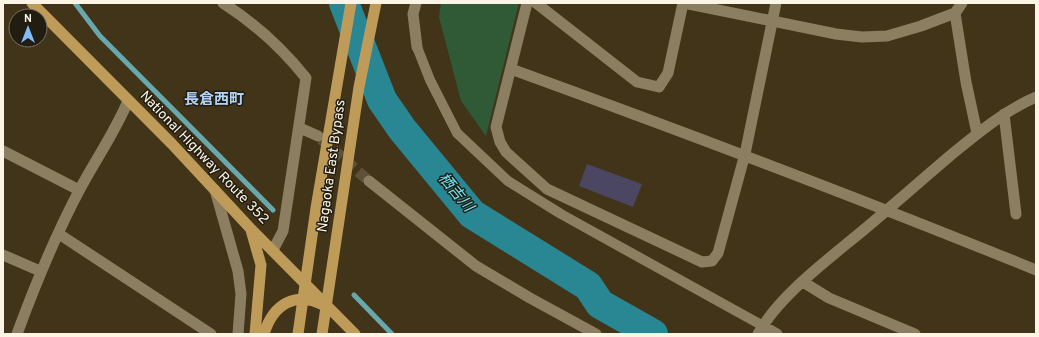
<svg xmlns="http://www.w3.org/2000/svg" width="1039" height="337" font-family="Overpass,'Noto Sans JP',sans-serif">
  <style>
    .green { fill: #305936 }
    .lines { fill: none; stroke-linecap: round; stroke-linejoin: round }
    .stream { stroke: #68a7ab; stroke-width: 5 }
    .river { stroke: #298693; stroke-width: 30 }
    .building { fill: #4b4661 }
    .minor-tunnel { stroke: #5d5137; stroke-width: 11; stroke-dasharray: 11 5.5; stroke-linecap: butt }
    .service { stroke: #8c7e61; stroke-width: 10 }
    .minor { stroke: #8c7e61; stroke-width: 11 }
    .tertiary { stroke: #8c7e61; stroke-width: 11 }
    .trunk { stroke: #bf9b59; stroke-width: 11 }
    .labels { text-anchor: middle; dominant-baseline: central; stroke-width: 3; stroke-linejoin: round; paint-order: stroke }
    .street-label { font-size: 14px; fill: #fcf4e4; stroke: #221d11 }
    .neighbourhood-label { font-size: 15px; font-weight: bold; fill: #b2d1f5; stroke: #221d11 }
    .water-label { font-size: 15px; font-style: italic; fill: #6ee6f8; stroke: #221d11 }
  </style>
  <rect width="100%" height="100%" fill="#413419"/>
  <path class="green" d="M441,3H519L486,136L461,101L439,17Z"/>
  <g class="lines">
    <path class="stream" d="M75,3L100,36L273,210
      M354,295L392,334"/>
    <path class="river" d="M344,3L382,100L402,129L472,214L588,286L600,304L653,334"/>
  </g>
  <path class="building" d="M587,164L642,184L633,207L579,186Z"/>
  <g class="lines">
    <path class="minor-tunnel" d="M321,139L369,181"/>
    <path class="service" d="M417,47L430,80L457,133L508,181L561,214L763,326"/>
    <path class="minor" d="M223,3C256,24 282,48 306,78L283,231L273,250
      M416,3L413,14L417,47
      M527,3L496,127L500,142L506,152L547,189L702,262L712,261L718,253L745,154L776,3
      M536,3L637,82L659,87L668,73L683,3
      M684,3L836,34L862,37L887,36L921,26L955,13
      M962,3L955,13L966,82L977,133
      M511,69C687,133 862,199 1036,270
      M1004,114L1016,214
      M300,128L318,136
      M3,151L79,190
      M369,181L476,266L530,298L596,334
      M215,190L238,271L241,294L238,334
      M59,234L211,334
      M3,255L40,271
      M803,282L829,298L915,334
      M763,326L777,334
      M758,334C781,292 836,254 873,222C899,200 925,177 951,155C978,133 1004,111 1036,97"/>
    <path class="tertiary" d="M17,334C35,285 55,236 80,189C96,159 115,132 128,101"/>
    <path class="trunk" d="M32,3L172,144L250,228L355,334
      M251,230L261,265L255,334
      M264,334C273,304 296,290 325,306
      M298,334L316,208L351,3
      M322,334L359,87L376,3"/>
  </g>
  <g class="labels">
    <g class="street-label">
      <text transform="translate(204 158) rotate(46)">National Highway Route 352</text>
      <text transform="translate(332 166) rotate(-82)">Nagaoka East Bypass</text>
    </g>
    <g class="neighbourhood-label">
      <text x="214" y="100">長倉西町</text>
    </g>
    <g class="water-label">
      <text transform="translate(455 193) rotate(50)">栖吉川</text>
    </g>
  </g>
  <rect width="1039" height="337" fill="none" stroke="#fcf4e4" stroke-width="8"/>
  <g transform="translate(28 28)"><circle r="19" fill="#221d11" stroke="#797365"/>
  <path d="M0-3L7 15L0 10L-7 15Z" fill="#83bcfb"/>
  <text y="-6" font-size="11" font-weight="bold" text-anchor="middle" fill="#fcf4e4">N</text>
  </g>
</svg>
